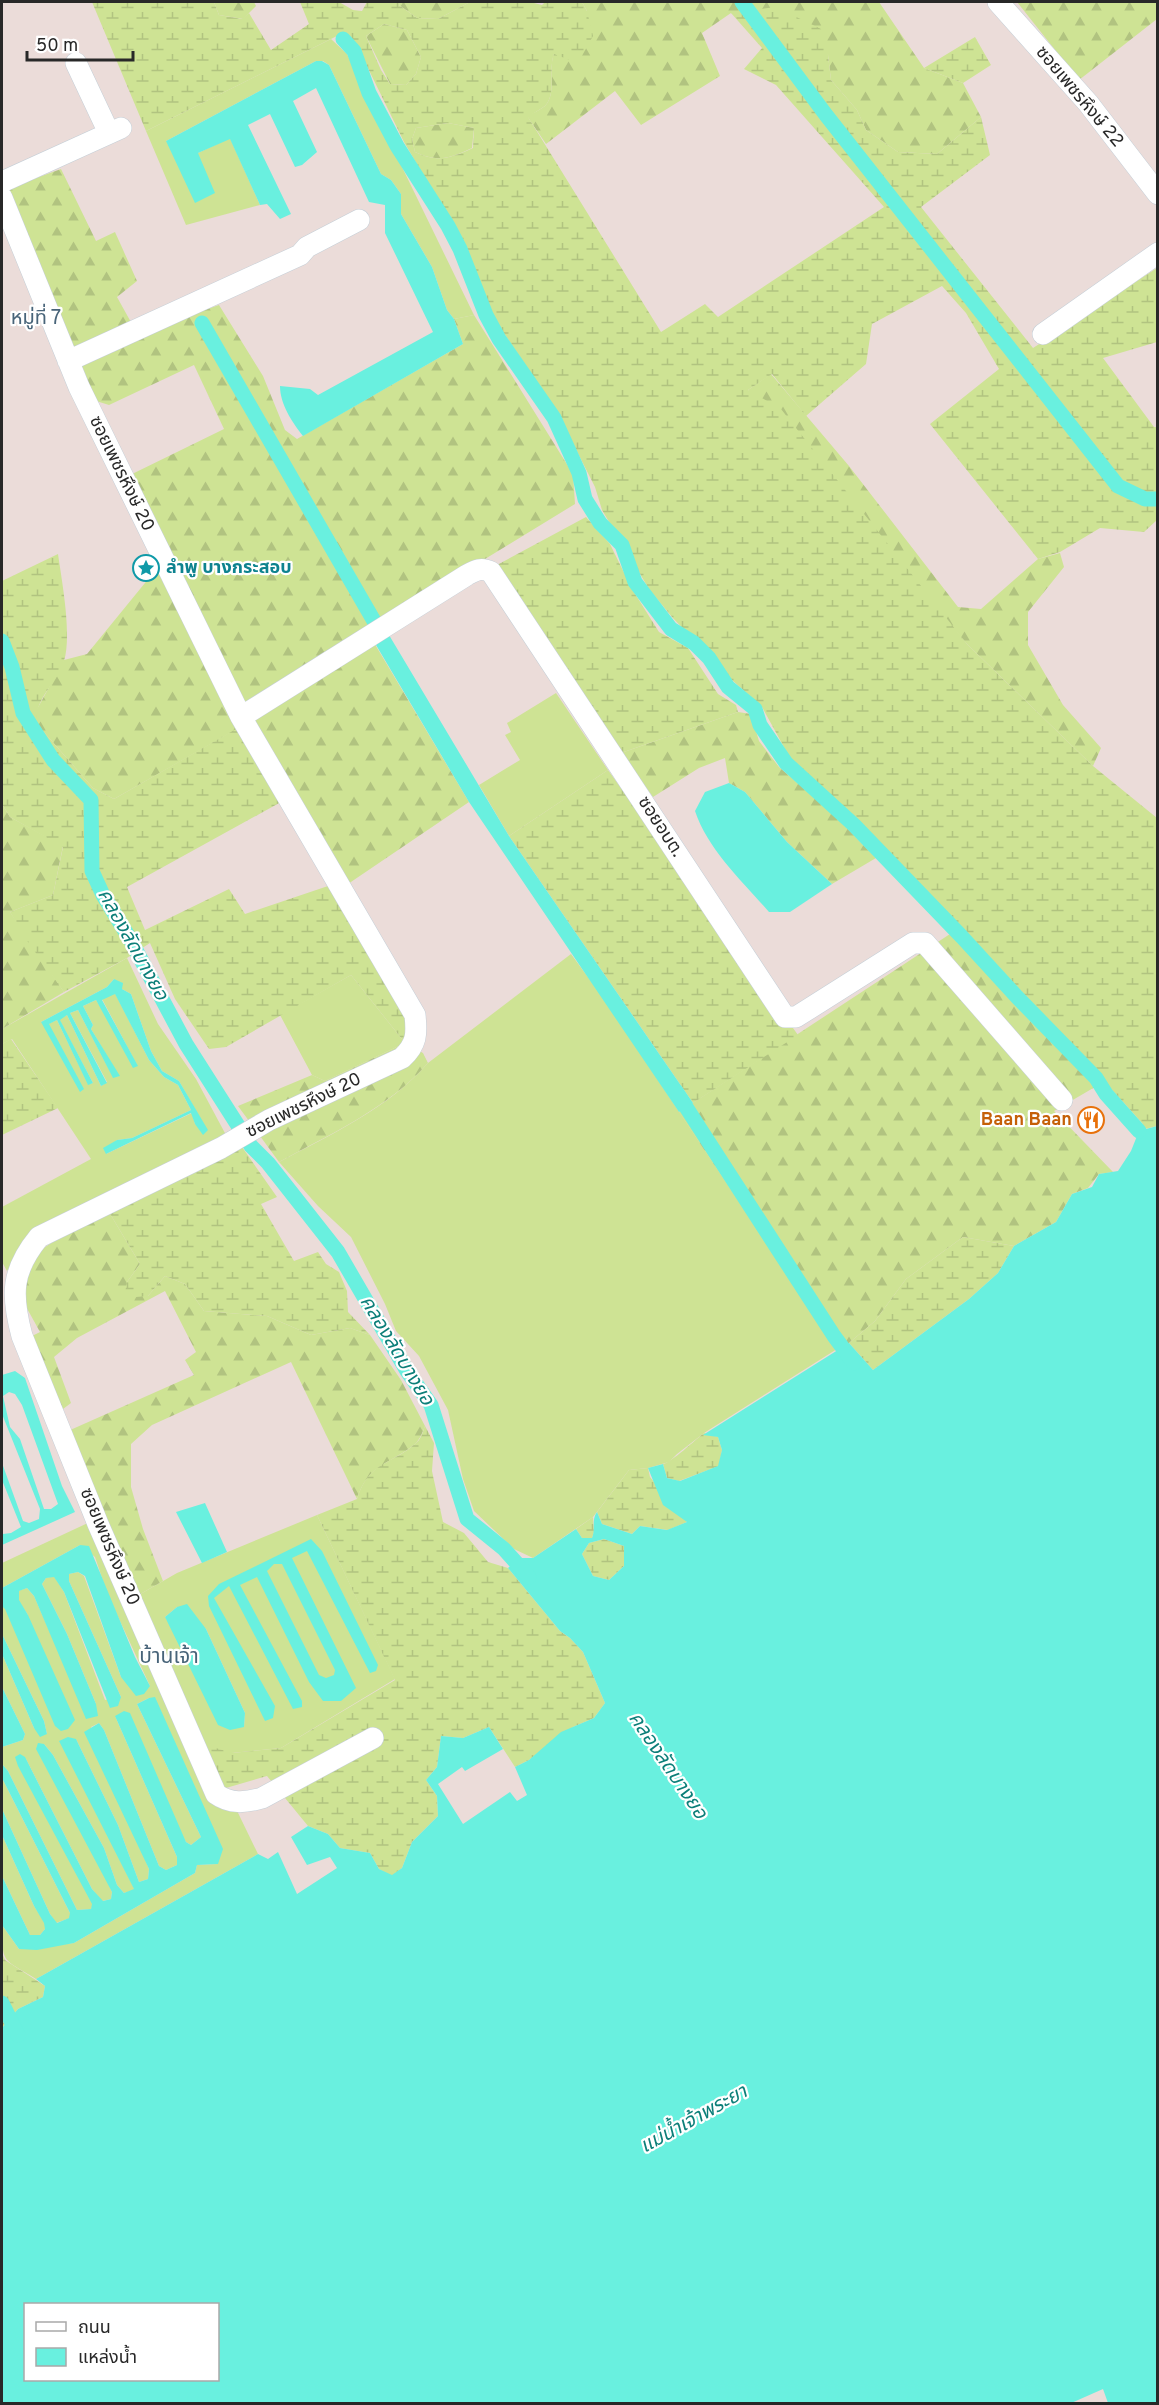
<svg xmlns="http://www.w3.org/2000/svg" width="1159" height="2405" font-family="Overpass,'Noto Sans Thai',sans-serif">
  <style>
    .grass { fill: #cee394; fill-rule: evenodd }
    .forest { fill: url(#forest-firs) }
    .wetland { fill: url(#wetland-marsh); fill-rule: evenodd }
    .water { fill: #69f0df; fill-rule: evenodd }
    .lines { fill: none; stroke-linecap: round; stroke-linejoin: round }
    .canal { stroke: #69f0df; stroke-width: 15 }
    .minor-casing { stroke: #c5cfd7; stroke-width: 22 }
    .minor { stroke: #fff; stroke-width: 21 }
    .labels { text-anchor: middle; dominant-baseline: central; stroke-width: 4.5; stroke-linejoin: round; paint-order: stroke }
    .street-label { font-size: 18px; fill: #282828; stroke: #fff }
    .culture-label { font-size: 18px; font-weight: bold; fill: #0d838f; stroke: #fff; text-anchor: start }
    .food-label { font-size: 18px; font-weight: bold; fill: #c56008; stroke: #fff; text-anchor: end }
    .neighbourhood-label { font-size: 20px; fill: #486479; stroke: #fff }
    .water-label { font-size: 20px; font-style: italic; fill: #0c7f79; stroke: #fff }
    .quarter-label { font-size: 21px; fill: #486479; stroke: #fff }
  </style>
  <defs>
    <pattern id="forest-firs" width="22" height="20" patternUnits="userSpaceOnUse" patternTransform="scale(1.5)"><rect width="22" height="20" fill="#cee394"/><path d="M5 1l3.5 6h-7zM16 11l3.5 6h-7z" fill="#b1c380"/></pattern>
    <pattern id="wetland-marsh" width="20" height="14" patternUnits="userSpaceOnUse" patternTransform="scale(1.5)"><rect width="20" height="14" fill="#cee394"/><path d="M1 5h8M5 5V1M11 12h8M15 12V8" fill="none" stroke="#b1c380"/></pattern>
  </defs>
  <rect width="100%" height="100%" fill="#ebdcd9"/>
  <path class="grass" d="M331,39L347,54L474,315L454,319L447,310L432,267L401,214V194L391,180L381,174L329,65L323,61H316L166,141L198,153L230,138L260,205L186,225L146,131Z
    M556,693L608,770L509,836L479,785L520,760L505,735L511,732L507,723Z
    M571,954L604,999L837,1349L704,1433L677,1454L669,1462L648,1468L629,1470L593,1517L533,1558L514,1549L474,1511L463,1479L448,1410L419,1356L396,1331L385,1304L351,1237L318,1206L279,1162C330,1135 389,1108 428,1063Z
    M127,958L158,1024L196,1079L226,1135L31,1234L7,1271L2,1262V1207L91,1159L12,1039L2,1044V1029ZM114,979L122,989L131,994L151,1051L162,1071L179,1081L207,1130L195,1124L192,1113L106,1154L117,1140L132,1138L191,1110L178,1085L164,1077L149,1060L115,993L102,999L137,1065L96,1000L83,1006L93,1025L91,1029L119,1076L113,1077L78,1010L70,1013L107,1082L101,1086L67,1015L59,1019L93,1083L88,1084L57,1020L48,1024L41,1022L107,987Z
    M351,975L405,1043L325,1081L312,1075L280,1015Z
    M317,1515L395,1679L281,1748L232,1753L226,1788L258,1854L36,1979C3,1958 2,1965 2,1925L19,1949L74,1943L195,1873L197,1865L218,1864L149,1698L137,1704L201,1837L191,1845L186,1842L115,1716L177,1857V1865L166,1870L159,1866L104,1730L99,1723L91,1727L149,1869L148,1879L139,1882L118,1825L76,1739L115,1850L135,1890L124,1893L117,1885L104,1848L53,1755L44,1744L112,1892L111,1899L102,1901L92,1889L25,1757L93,1904L91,1909L77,1910L8,1771L2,1764V1747L23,1740L25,1734L2,1687V1654L34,1728L47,1734L44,1721L2,1634V1606L28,1615L18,1600V1591L27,1588L34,1596L63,1662L96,1704L67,1634L42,1584L46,1578L54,1576L64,1592L105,1700L121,1697L69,1581V1574L78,1572L84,1576L121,1677L150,1686L107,1593L95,1557L80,1545L2,1588V1563L90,1522L130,1600L177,1573ZM177,1607L206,1629L245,1713L244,1727L165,1617Z
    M2,1778L70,1913V1918L56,1923L50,1914L2,1809Z
    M2,1835L34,1906L45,1923V1929L40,1935H30L2,1876Z"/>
  <path class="forest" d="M214,2H254L256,6L243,19L219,15Z
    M401,2H470L438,19L417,18L399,5Z
    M582,2H879L924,68L963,83L981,117L937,154L898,152L866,130L857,110L831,80L828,55L731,13L702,33L720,76L641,125L615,91L546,144L527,116C533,113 540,110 545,106C557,93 548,69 554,53L587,11Z
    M1017,2H1157V19L1079,80Z
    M384,24L407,30L421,57L416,74L406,85L390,84L366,36Z
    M448,123L474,128L472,148C450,158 439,163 415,152L412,139L416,128Z
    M61,169L96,241L115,232L137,281L117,297L137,333L219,305L263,376L285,430L297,439L463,344L454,319L474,315L573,474L575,504L367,631L469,802L345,886L237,729L114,799L93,788L36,723V711L64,660L87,654L158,567L128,476L224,429L194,365L109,405L93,400L6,189Z
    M771,374L849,466L958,607L981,609L1038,559L1060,553L1064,567L1028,612V645L1063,705L1101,748L1093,766L967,644L748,390Z
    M738,712L751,714L759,741L779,767L831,812L876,858L832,884L787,842L745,792L729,783L725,758L699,768L653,797L621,753Z
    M2,804L10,817L63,846L53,895L10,912L64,992L2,1029Z
    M950,934L1095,1087L1054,1111L1113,1172L1099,1174L1088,1188L1072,1194L1056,1222L1014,1246L963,1237L906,1279L875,1321L849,1343L837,1349L679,1112Z
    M405,1043L423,1053L428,1063C390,1107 329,1135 279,1162L238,1106L312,1075L325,1081Z
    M109,1212L140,1264L127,1282L148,1296L165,1276L185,1284L204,1311L267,1316L311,1335L350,1328L370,1335L401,1380L425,1426C423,1431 420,1439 416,1443C392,1464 368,1463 357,1499L291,1362L152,1425L131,1444V1487L143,1529L163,1581L130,1600L68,1431L194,1375L185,1360L196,1352L165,1291L77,1338L54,1357L71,1403L63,1409L28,1338L40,1332L19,1294L32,1256L63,1235Z"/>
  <path class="wetland" d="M92,2H214L219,15L242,19L249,13L271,50L309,24L300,2H339L353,10L362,11L367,2H401L399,5L417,18L438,19L470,2H530L542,5L545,2H582L587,11L593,36L578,63L554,54C548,69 557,93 545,106C540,110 533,113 528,117L661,332L705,304L718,317L884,207L776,85L744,69L762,48L731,13L776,7L821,29L828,55L831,80L857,110L866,130L898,152L937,154L981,117L990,155L921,207L1033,348L1157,268V342L1103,358L1154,427H1157V520L1144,532L1100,528L1060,552L1038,559L930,424L999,369L966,313L942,286L872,324L866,364L806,416L772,374L748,390L781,409L967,644L1093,766L1157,818V1126L1145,1129L1142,1123L1124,1103L986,953L791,760L762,707L732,680L672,617L649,589L602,510L595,487L557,412L497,323L455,229L404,142L364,60L345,32L146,131ZM384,24L407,30L421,57L416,74L406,85L390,84L381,70L366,36ZM448,123L474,128L473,148C450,158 439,163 415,152L412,139L416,128Z
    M975,37L991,65L963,83L924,68Z
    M586,517L610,544L632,589L659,632L688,648L718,694L736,705L738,712L621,753L497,565Z
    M58,554C62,582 72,635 64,661C57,683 35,698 36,723L93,788L114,799L236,729L281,802L127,887L145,930L229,889L245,914L328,886L412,1018L405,1043L351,975L226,1047L209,1049L175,999L150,943L127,958L64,992L28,942L10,912L53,895L63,847L10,817L2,804V581Z
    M608,770L798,1035L693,1103L509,836Z
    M11,1039L58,1108L2,1135V1044Z
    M242,1147L277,1197L261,1204L294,1261L318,1252L326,1264L339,1272L347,1291L348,1312L370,1335L350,1328L311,1335L267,1316L204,1311L185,1284L165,1276L148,1296L124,1298L127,1282L140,1264L109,1212Z
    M963,1237L1014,1246L998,1273L969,1299L873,1370L849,1343L875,1321L906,1279Z
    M425,1426L434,1443L432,1471L443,1522L464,1533L488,1562L508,1568L560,1631L570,1638L583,1652L605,1703L594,1718L573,1727L529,1760L515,1767L489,1727L463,1738L441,1736L437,1767L426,1780L437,1796L438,1816L412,1842L402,1868L392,1876L379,1869L370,1853L340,1848L328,1834L308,1826L267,1776L226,1788L203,1744L232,1753L281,1748L395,1680L317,1515L357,1499C369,1460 393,1465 417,1442C421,1439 423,1431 425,1426Z
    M704,1433L718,1437L722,1450L719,1466L679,1481L667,1478L663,1464C672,1462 695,1440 704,1433Z
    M648,1468L650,1477L687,1522L668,1530L640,1526L632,1534L602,1524L597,1512L629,1470Z
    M593,1517L594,1532L592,1538H582L576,1529Z
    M604,1539L624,1546V1566L609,1580L593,1576L582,1554L589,1543Z
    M2,1953L5,1960L45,1986L43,1997L18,2009L2,2028Z"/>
  <path class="water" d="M316,61H322L329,65L381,174L391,180L401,194V214L432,267L447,310L454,319L463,344L303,436C292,422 280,404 280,386L310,389L318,395L433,332L385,233V205L369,202L316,88L293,101L317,152L302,165L295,167L270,114L248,125L291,214L280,219L267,204L260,205L230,139L198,153L215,193L195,203L166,141Z
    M389,635L509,836L693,1103L679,1112L469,802L376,645Z
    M729,783L745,792L787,842L832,884L790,912H769C743,882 708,850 695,811L705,792Z
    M114,979L123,983L122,989L131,994L151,1051L162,1071L179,1081L208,1130L203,1135L195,1124L191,1113L106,1154L103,1148L117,1140L132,1138L191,1110L178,1085L164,1077L149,1060L115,994L102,1000L138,1066L133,1068L96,1000L83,1006L93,1025L91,1029L120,1076L113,1078L78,1010L70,1013L107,1083L101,1086L67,1015L60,1020L93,1083L88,1085L57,1020L49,1024L84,1089L80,1092L41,1022L107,987Z
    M1157,1126V2403H1108L1103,2389L1069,2404L2,2403V2028L18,2009L43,1997L45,1986L36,1979L258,1854L268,1859L278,1852L297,1894L337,1868L330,1857L307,1865L291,1837L308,1826L328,1834L340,1848L370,1853L379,1869L392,1875L402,1868L412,1842L438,1816L437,1796L426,1780L437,1767L441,1736L463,1738L489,1727L503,1749L465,1771L462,1767L438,1784L463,1824L510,1792L517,1801L527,1795L515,1767L529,1760L561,1732L594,1718L605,1703L583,1652L570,1638L560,1631L508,1568L519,1558H533L576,1529L582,1538H592C596,1529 591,1520 597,1512L602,1524L632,1534L640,1526L667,1530L687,1522L663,1505L648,1468L663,1464L667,1478L680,1481L718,1466L722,1450L718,1437L703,1435L849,1343L873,1370L969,1299L998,1273L1014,1246L1056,1222L1072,1194L1092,1187L1099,1174L1118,1171L1131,1151L1139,1131ZM604,1539L624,1546V1566L609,1580L593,1576L582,1554L589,1543ZM26,2304H218V2380H26Z
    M15,1371L25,1378L62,1486L75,1512L2,1545V1530L3,1534L11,1533L21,1527L2,1480V1463L23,1521L29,1523L39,1519L40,1509L2,1414V1375ZM9,1392L15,1394L22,1405L58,1504L51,1509H44L20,1439L10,1427L3,1396Z
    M205,1503L227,1552L202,1563L176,1512Z
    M311,1539L322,1551L378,1665L376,1671L370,1673L307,1551L292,1558L356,1688L341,1701H323L309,1682L257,1577L240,1585L302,1701V1707L293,1709L229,1586L214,1598L275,1706L273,1718L265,1721L209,1606L208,1596L219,1584ZM274,1564H282L335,1670L334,1675L326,1678L319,1675L267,1571Z
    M80,1545L89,1546L135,1657L150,1686L144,1694L136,1696L121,1677L85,1576L78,1572L69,1574V1581L121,1697L118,1706L110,1708L64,1592L54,1577L46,1578L42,1584L67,1634L96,1704L98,1716L86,1719L34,1596L27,1588L19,1591V1600L28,1615L75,1720L68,1729L61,1731L55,1726L5,1609L2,1606V1588Z
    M187,1604L206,1629L245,1713L244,1727L230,1730L218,1725L165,1617L177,1607Z
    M2,1634L44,1721L47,1734L40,1737L34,1728L2,1654Z
    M2,1687L25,1734L23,1740L2,1747Z
    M155,1697L223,1849L218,1864L197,1865L195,1873L74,1943L37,1950L19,1949L2,1925V1876L30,1935H40L45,1929L44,1923L34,1906L2,1835V1809L50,1914L57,1923L69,1918L70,1913L2,1778V1764L8,1771L77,1910L91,1909L92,1904L18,1766L15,1757L20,1754L25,1757L92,1889L103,1901L111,1899L112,1892L36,1749L38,1743L44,1744L53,1755L104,1848L117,1885L124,1893L134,1889L59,1741L68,1737L76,1739L118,1825L139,1882L148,1879L149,1869L84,1732L99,1723L104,1730L159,1866L166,1870L177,1865V1857L115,1716L124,1711L130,1713L186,1842L191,1845L201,1837L137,1704L149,1698Z"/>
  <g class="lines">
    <path class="canal" d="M742,2L826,115L1118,486L1145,499H1158
      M343,39L354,51L369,93L397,146L448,226L460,249L486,315L499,339L554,418L579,473L585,499L600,523L622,545L635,582L671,629L694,643L709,658L728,687L755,709L760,725L786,763L854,825L962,937L1017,997L1096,1078L1106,1094L1139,1131
      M202,323L374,621
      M2,641L12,667L23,713L53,760L91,800L92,871L103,895L130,939L186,1044L251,1146L268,1163L338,1252L407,1371L431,1405L467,1519L504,1549L529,1577
      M675,1090L834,1336L854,1363
      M2,2003L18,2035"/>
    <defs>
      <path id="minor" d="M998,2L1088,103L1158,194
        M76,63L109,133
        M2,182L121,128
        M2,198L79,387L241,717L415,1015C417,1034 417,1044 402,1058L269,1120L221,1148L39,1237C11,1271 11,1295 22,1336L98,1524L216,1794C230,1804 245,1803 262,1798L373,1738
        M1043,334L1158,253
        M68,361L300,255L307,247L359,220
        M241,717L467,575C476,570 481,567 491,572L785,1017H796L913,943H925L1062,1100"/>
    </defs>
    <use href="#minor" class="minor-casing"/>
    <use href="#minor" class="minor"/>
  </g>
  <defs>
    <symbol id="sight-ring" viewBox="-11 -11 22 22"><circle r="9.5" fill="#fff" stroke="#0f9aa8" stroke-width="1.5"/><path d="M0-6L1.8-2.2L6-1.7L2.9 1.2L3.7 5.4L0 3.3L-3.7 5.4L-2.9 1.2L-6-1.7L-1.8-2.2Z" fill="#0f9aa8"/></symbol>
    <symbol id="restaurant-ring" viewBox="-11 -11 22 22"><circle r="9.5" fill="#fff" stroke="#e8710a" stroke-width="1.5"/><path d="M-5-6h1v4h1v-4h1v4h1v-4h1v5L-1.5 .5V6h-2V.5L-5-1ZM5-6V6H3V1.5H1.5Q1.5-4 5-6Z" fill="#e8710a"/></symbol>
  </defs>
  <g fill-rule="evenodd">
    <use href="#sight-ring" x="131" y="553" width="30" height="30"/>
    <use href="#restaurant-ring" x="1076" y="1105" width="30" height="30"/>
  </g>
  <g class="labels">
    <g class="street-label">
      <text transform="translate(1079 97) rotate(50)">ซอยเพชรหึงษ์ 22</text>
      <text transform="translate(121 474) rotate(64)">ซอยเพชรหึงษ์ 20</text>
      <text transform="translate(660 827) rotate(57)">ซอยอบต.</text>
      <text transform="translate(304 1106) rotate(-26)">ซอยเพชรหึงษ์ 20</text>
      <text transform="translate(109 1547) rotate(67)">ซอยเพชรหึงษ์ 20</text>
    </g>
    <g class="culture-label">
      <text x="166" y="568">ลำพู บางกระสอบ</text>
    </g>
    <g class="food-label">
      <text x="1072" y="1120">Baan Baan</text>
    </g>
    <g class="neighbourhood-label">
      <text x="36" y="319">หมู่ที่ 7</text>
    </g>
    <g class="water-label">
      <text transform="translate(132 945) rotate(61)">คลองลัดบางยอ</text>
      <text transform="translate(396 1351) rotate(59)">คลองลัดบางยอ</text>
      <text transform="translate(667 1766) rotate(56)">คลองลัดบางยอ</text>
      <text transform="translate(694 2120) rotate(-29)">แม่น้ำเจ้าพระยา</text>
    </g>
    <g class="quarter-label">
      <text x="169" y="1657">บ้านเจ้า</text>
    </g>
  </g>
  <rect width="1159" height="2405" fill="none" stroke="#282828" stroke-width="6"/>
  <rect x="24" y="2303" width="195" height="78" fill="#ffffff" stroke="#a9a9a9" stroke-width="1.5"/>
  <rect x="36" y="2322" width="30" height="9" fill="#ffffff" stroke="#a9a9a9" stroke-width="1.5"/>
  <text x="78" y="2333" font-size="18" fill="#282828">ถนน</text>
  <rect x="36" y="2348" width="30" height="18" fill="#69f0df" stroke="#a9a9a9" stroke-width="1.5"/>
  <text x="78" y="2363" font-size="18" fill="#282828">แหล่งน้ำ</text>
  <path d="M27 51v9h106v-9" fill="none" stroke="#282828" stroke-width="3"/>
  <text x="36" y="51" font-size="18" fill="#282828" stroke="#ffffff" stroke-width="4.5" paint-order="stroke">50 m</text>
</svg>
